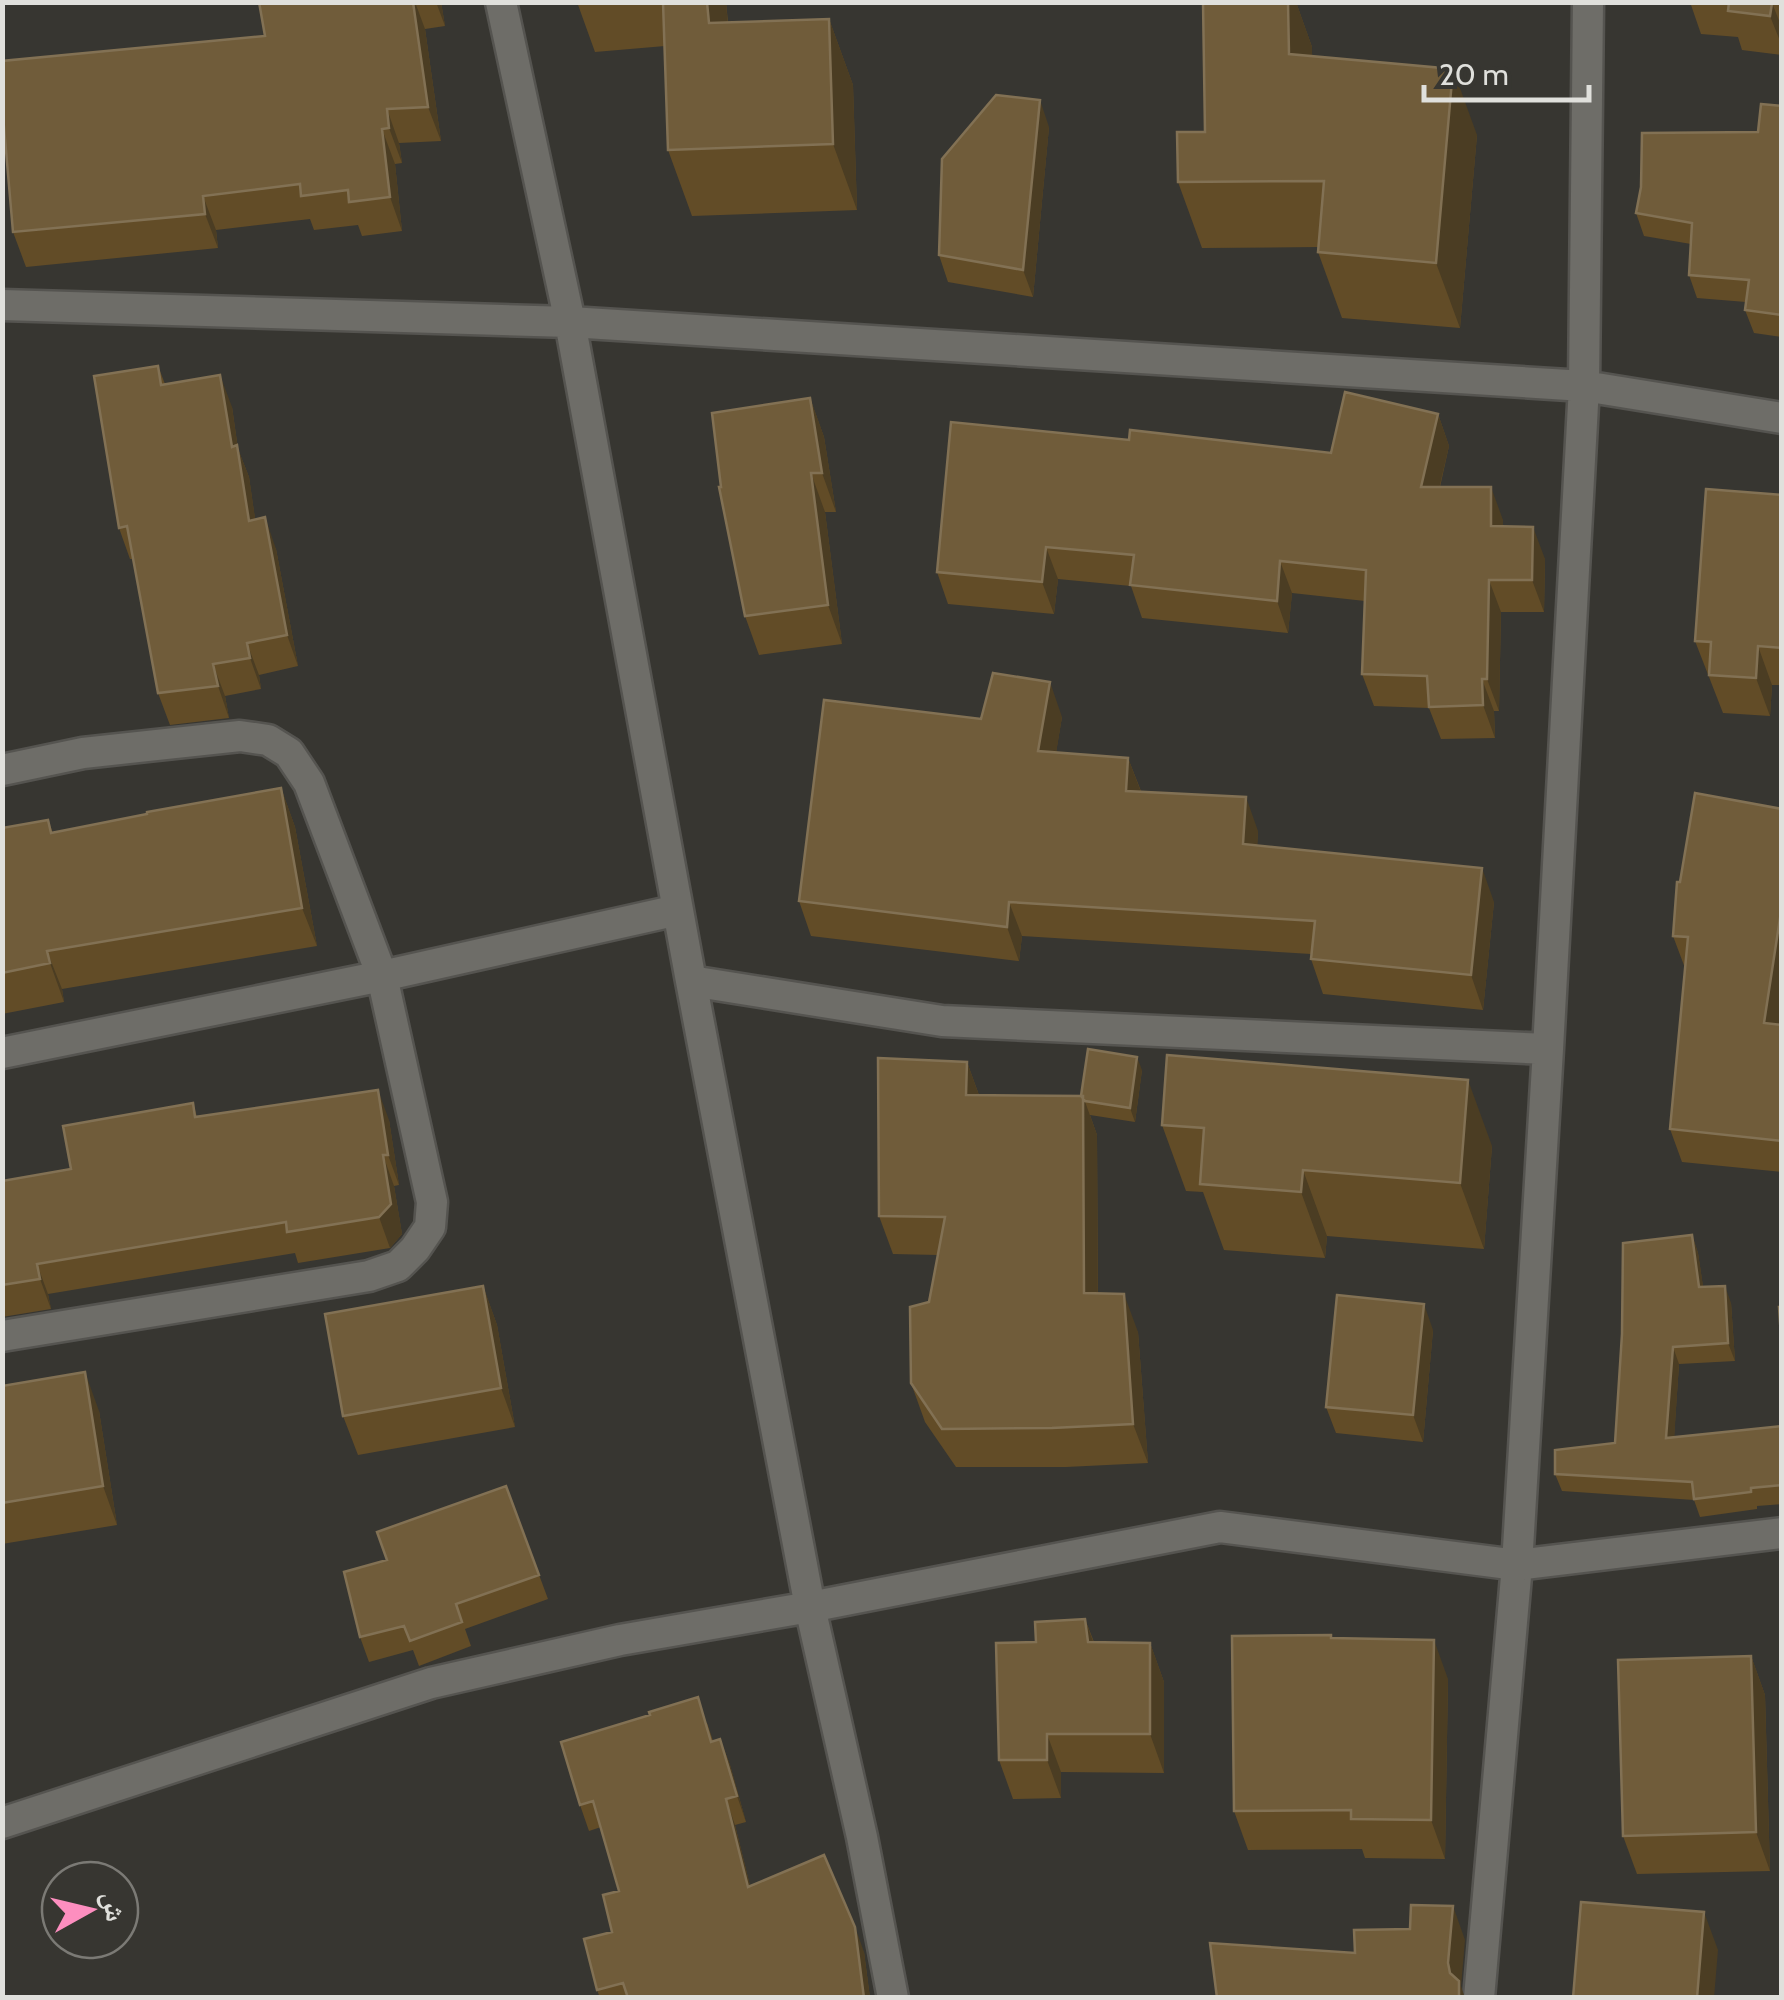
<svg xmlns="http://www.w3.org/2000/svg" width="1784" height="2000" font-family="Cabin,'Noto Naskh Arabic',sans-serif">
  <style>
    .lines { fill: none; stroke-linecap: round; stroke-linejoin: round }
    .minor-casing { stroke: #555450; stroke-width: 35 }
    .minor { stroke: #6e6d68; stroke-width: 30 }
    .wall { fill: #624c27 }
    .shaded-wall { fill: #4b3d23 }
    .building { fill: #705c3a; stroke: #827154; stroke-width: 2.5 }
  </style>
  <rect width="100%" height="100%" fill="#373631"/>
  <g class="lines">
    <defs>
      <path id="minor" d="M501,2L570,322L691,981L810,1607L862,1837L893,1998
        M2,305L570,322L1584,386L1782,418
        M2,770L83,753L240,736L268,740L289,753L309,783L382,976L432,1202L430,1227L415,1249L398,1266L369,1276L2,1336
        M691,981L942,1021L1548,1049
        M2,1053L382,976L678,910
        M2,1823L431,1683L620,1640L810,1607L1220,1527L1517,1565L1782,1533
        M1479,1998L1517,1565L1548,1049L1584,386L1588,2"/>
    </defs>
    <use href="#minor" class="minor-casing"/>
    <use href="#minor" class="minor"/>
  </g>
  <path class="wall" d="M259,2H441L445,26L425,29L441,141L399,143L402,163L395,164L402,231L362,236L358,225L314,230L310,219L216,230L218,248L26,267L13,232L265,36Z
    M577,2H726L728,22L829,19L853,85L857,210L692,216L668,150L665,46L595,52Z
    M1203,2H1296L1312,47V56L1477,135L1460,328L1342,318L1318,252V247L1202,248L1178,182L1205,132Z
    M1690,2H1782V55L1742,50L1738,37L1701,34Z
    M1782,106V337L1754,333L1745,310L1746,302L1697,298L1689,275L1691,244L1644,236L1636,213L1758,132Z
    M1049,127L1033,297L948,282L939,255Z
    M158,366L165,384L232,407L238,449L249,477L255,519L276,549L298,666L259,675L261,689L225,696L229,718L170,725L158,693L133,559H130L119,528Z
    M810,398L824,437L836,512H825L842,644L759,655L745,616L721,487Z
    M1438,414L1449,446L1440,487L1503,520V526L1545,559L1544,612H1501L1499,711H1494L1495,738L1441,739L1429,708L1374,706L1362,674L1365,601L1292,593L1288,633L1142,618L1131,586L1058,579L1054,614L948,604L937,572L1129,440L1331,453Z
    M1782,495V685H1772L1770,716L1723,713L1695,641Z
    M1062,717L1056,752L1128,758L1141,791L1258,831L1257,846L1494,902L1483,1010L1323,994L1311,959V954L1022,936L1019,961L811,936L799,901L981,719Z
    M281,788L295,827L317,946L62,989L64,1002L2,1014V828L48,820L53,833Z
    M1677,882L1782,1025V1172L1682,1162L1670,1129L1685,968L1673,936Z
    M967,1062L979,1095L1081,1096L1142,1070L1135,1122L1090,1115L1097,1135L1098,1293L1138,1332L1148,1463L1066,1467H956L925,1422L911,1383L938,1255L893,1254L879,1216Z
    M193,1103L197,1117L389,1120L399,1185L394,1186L402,1234L390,1248L298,1263L295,1253L48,1294L51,1309L2,1317V1181L71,1169Z
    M1162,1125L1492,1146L1484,1249L1327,1236L1325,1258L1224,1250L1203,1192L1186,1191Z
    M1692,1235L1698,1253L1703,1287L1731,1303L1735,1361L1679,1364L1674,1437L1782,1426V1504L1757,1506V1509L1700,1517L1694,1500L1562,1491L1555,1474L1615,1443Z
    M483,1286L497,1325L515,1427L358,1455L343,1416Z
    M1433,1330L1423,1442L1336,1433L1326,1407Z
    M2,1386L99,1411L117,1525L2,1544Z
    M506,1486L548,1599L465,1629L471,1646L419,1666L413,1650L369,1662L360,1637L387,1560Z
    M1085,1619L1094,1642L1150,1643L1164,1682V1773L1061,1772V1798L1013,1799L999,1760L1036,1642Z
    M1331,1635L1332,1638L1448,1679L1445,1859L1365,1858L1362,1849L1248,1850L1234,1811Z
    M1751,1656L1765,1695L1770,1871L1637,1874L1623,1836Z
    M707,1723L713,1741L720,1739L730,1765L746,1822L735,1825L750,1886L864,1952L870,1998H600L597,1990L612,1932L619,1891L601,1827L589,1831L580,1805Z"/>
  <path class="shaded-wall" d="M413,2H415L425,29L441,141L428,107Z
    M436,2H441L445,26Z
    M707,2H726L733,89L709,23Z
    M1288,2H1296L1312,47L1313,120L1289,54Z
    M1772,3L1782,28V46L1770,16Z
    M829,19L853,85L857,210L833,144Z
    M1453,69L1477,135L1460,328L1436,263Z
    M1040,100L1049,127L1033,297L1023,270Z
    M387,109L399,143L402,163L389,128Z
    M382,129L395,164L402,231L390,197Z
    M203,196L216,230L218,248L205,214Z
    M220,375L232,407L238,449L249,477L260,552L249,521L232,447Z
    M810,398L824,437L836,512L822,473Z
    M1438,414L1449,446L1432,519L1421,487Z
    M811,473L825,512L842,644L828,605Z
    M1491,487L1503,520V558L1491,526Z
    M265,517L276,549L298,666L287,635Z
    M1533,527L1545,559L1544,612L1532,580Z
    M1046,547L1058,579L1054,614L1042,582Z
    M1280,561L1292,593L1288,633L1277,601Z
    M1489,580L1501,612L1499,711L1487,679Z
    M247,643L259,675L261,689L250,658Z
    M1758,646L1772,685L1770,716L1756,678Z
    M213,664L225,696L229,718L218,686Z
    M1482,679L1494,711L1495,738L1483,705Z
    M1050,682L1062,717L1051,785L1038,751Z
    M1128,758L1141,792L1126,791Z
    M281,788L295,827L317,946L302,908Z
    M1246,797L1258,831L1256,879L1243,844Z
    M1482,868L1494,902L1483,1010L1471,975Z
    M1009,902L1022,936L1019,961L1007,927Z
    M1782,905V1019L1776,1055L1764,1023Z
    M47,951L62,989L64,1002L50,963Z
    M1137,1057L1142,1070L1135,1122L1130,1108Z
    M967,1062L981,1101L966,1095Z
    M1468,1080L1492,1146L1484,1249L1460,1183Z
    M378,1090L389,1120L399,1185L388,1155Z
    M1083,1096L1097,1135L1098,1332L1084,1293Z
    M383,1155L394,1186L402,1234L390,1248L379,1217Z
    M1303,1170L1327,1236L1325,1258L1301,1192Z
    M1692,1235L1698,1253L1706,1305L1699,1287Z
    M37,1264L48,1294L51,1309L40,1279Z
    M483,1286L497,1325L515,1427L501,1388Z
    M1725,1286L1731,1303L1735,1361L1728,1343Z
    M1124,1294L1138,1332L1148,1463L1133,1424Z
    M1424,1304L1433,1330L1423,1442L1413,1415Z
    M1673,1347L1679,1364L1673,1456L1666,1438Z
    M85,1372L99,1411L117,1525L103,1486Z
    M1085,1619L1099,1658L1088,1642Z
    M1434,1640L1448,1679L1445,1859L1431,1820Z
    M1150,1643L1164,1682V1773L1150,1734Z
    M1751,1656L1765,1695L1770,1871L1756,1832Z
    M1047,1734L1061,1772V1798L1047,1760Z
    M720,1739L730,1765L746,1822L737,1796Z
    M726,1799L735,1825L757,1913L748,1887Z
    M1453,1906L1465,1940L1461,1986L1465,1998H1459L1448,1963Z
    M1704,1912L1718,1950L1714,1998H1697Z
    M855,1927L864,1952L870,1998H864Z"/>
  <path class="building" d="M259,2H413L428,107L387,109L389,128L382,129L390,197L349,202L348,190L301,196L300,184L203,196L205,214L13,232L2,104V61L265,36Z
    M663,2H707L709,23L829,19L833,144L668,150Z
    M1203,2H1288L1289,54L1453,69L1436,263L1318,252L1324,181L1178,182L1177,132H1205Z
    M1729,2H1782V4L1772,3L1770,16L1728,11Z
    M996,95L1040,100L1023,270L939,255L942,159Z
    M1761,104L1782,106V315L1745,310L1749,280L1689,275L1692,223L1636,213L1641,187L1642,133L1758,132Z
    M158,366L161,385L220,375L232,447L237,445L249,521L265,517L287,635L247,643L250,658L213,664L218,686L158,693L127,526L119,528L94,376Z
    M1345,392L1438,414L1421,487H1491V526L1533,527L1532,580H1489L1487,679H1482L1483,705L1429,707L1427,676L1362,674L1366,570L1280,561L1277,601L1130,585L1134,555L1046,547L1042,582L937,572L951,422L1129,440L1130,430L1331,453Z
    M810,398L822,473H811L828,605L745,616L719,487H721L712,413Z
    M1706,489L1782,495V648L1758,646L1756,678L1709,675L1711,642L1695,641Z
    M993,673L1050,682L1038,751L1128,758L1126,791L1246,797L1243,844L1482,868L1471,975L1311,959L1315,921L1009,902L1007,927L799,901L824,700L981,719Z
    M281,788L302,908L47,951L50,963L2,973V828L48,820L51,833L147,814V812Z
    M1695,793L1782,809V905L1764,1023L1782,1025V1141L1670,1129L1688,937L1673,936L1677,882H1680Z
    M1088,1049L1137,1057L1130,1108L1085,1101L1081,1096Z
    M1167,1055L1468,1080L1460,1183L1303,1170L1301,1192L1200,1184L1204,1128L1162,1125Z
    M878,1058L967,1062L966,1095L1083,1096L1084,1293L1124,1294L1133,1424L1052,1428L942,1429L911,1383L910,1307L929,1302L945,1217L879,1216Z
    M378,1090L388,1155H383L391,1204L379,1217L287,1232L286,1222L37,1264L40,1279L2,1285V1181L71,1169L63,1126L193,1103L195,1117Z
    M1692,1235L1699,1287L1725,1286L1728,1343L1673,1347L1666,1438L1782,1426V1485L1751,1488V1492L1694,1499L1692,1482L1555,1474V1450L1615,1443L1622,1334L1623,1243Z
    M483,1286L501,1388L343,1416L325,1314Z
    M1337,1295L1424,1304L1413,1415L1326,1407Z
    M1779,1307H1782V1352Z
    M85,1372L103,1486L2,1503V1386Z
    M506,1486L539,1575L456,1604L462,1622L410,1641L404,1626L360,1637L344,1572L387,1560L377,1532Z
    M1085,1619L1088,1642L1150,1643V1734H1047V1760H999L996,1643L1036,1642L1035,1622Z
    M1331,1635V1638L1434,1640L1431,1820L1351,1819V1810L1234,1811L1232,1636Z
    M1751,1656L1756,1832L1623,1836L1618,1660Z
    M698,1697L711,1742L720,1739L737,1796L726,1799L748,1887L824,1855L855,1927L864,1998H628L623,1983L597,1990L584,1939L612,1932L603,1895L619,1891L593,1801L580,1805L561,1742L650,1715L649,1712Z
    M1581,1902L1704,1912L1697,1998H1573Z
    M1411,1905L1453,1906L1448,1963L1450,1973L1459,1981V1998H1217L1210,1943L1355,1953L1354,1930L1410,1929Z"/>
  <rect width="1784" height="2000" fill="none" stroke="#e0e0dc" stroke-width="10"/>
  <g transform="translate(90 1910) rotate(82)"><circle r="48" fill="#373631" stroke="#7b7a75" stroke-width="2.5"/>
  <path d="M0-8L18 38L0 25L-18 38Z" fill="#fd8ebf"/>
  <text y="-15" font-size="28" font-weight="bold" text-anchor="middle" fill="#e0e0dc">ش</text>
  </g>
  <path d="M1424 85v15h165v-15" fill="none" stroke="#e0e0dc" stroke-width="5"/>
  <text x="1439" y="85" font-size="30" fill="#e0e0dc" stroke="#373631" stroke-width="8" paint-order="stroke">20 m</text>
</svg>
